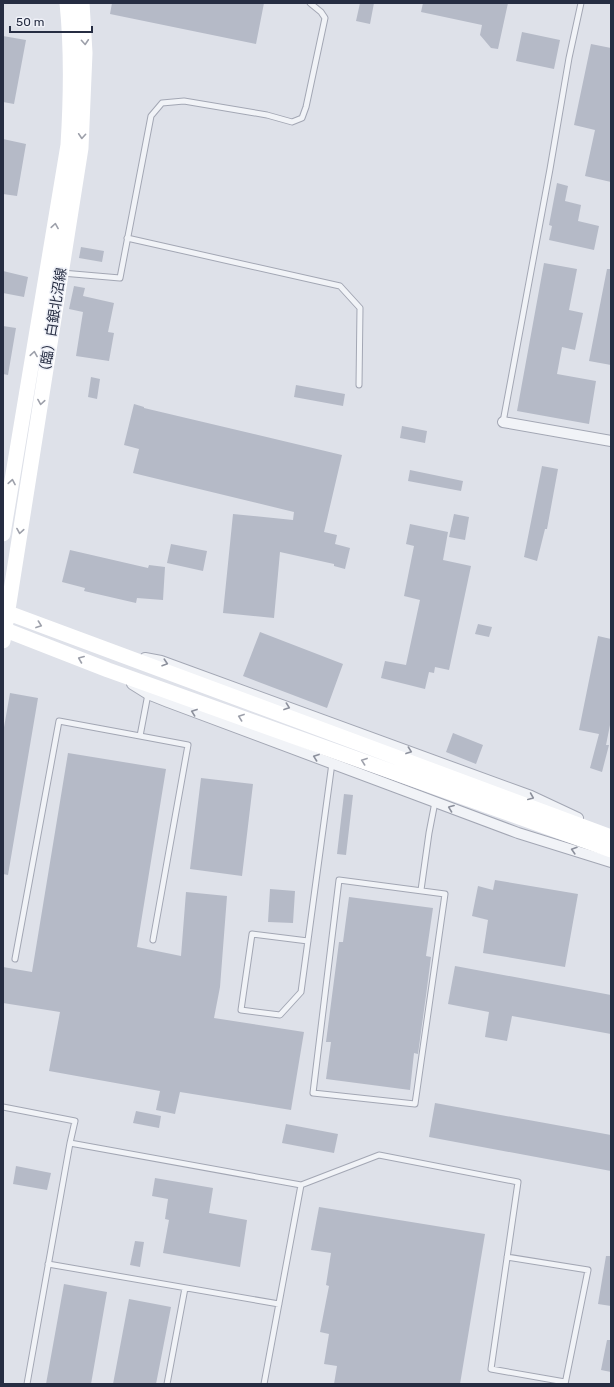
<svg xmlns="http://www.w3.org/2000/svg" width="614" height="1387" font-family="Rubik,'Noto Sans JP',sans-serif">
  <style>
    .building { fill: #b5bac7 }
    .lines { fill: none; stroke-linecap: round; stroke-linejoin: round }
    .lane-casing { stroke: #a3a7b4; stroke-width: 7 }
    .street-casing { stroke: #a3a7b4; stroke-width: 12 }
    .lane { stroke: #f1f3f7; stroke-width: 5 }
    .street { stroke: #f1f3f7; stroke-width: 10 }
    .secondary { stroke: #fff; stroke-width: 15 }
    .oneway { stroke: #9da0aa }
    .oneway2 { stroke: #8c909c }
    .labels { text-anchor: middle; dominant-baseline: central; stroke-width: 3; stroke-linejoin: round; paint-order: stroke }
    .street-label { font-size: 14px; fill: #262d42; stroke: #eef0f7 }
  </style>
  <rect width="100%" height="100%" fill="#dee1e9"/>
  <path class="building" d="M112,3H264L256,44L110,14Z
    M360,3H374L370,24L356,21Z
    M423,3H508L498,49L491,48L480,35L482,25L421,12Z
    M522,32L560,40L554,69L516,61Z
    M3,36L26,40L14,104L3,102Z
    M591,44L611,48V182L585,176L595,130L574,125Z
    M3,139L26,144L17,196L3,194Z
    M557,183L568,186L565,201L581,205L578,221L599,226L594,250L549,240L552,226L549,225Z
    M81,247L104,251L102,262L79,258Z
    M544,263L577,269L569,310L583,313L575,350L562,347L557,374L596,381L589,424L517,411Z
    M607,269H611V365L589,361Z
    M3,271L28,277L24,297L3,293Z
    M74,286L85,288L83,296L114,303L108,332L114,333L109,361L76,356L83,312L69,309Z
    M3,326L16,328L8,375L3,374Z
    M91,377L100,379L97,399L88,397Z
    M296,385L345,394L343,406L294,397Z
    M134,404L144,407V408L342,455L324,532L337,535L335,544L350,548L345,569L334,566V564L280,552L274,618L223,613L233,514L293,520L294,512L133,473L139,449L124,445Z
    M402,426L427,431L425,443L400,438Z
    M542,466L558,469L547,529H545L537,561L524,557Z
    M410,470L463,481L461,491L408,481Z
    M454,514L469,517L465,540L449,537Z
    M410,524L448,532L443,560L471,566L449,670L435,667L434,673L429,672L425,689L381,678L385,661L406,665L420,600L404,596L414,546L406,544Z
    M171,544L207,551L203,571L167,563Z
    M70,550L148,568L149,565L165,567L163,600L137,598L136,603L84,591L85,588L62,582Z
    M478,624L492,627L489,637L475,634Z
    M260,632L343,664L327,708L243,676Z
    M598,636L611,639V720L606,745H609L602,772L590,768L599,734L579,730Z
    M10,693L38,698L8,875L3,874V733Z
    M453,733L483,745L476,764L446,752Z
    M68,753L166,769L137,947L181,956L186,892L227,896L220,987L214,1018L304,1032L291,1110L180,1092L175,1114L156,1110L160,1091L49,1071L60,1012L3,1003V967L32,972Z
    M201,778L253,784L242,876L190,869Z
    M344,794L353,795L346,855L337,854Z
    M495,880L578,894L565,967L483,953L488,920L472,916L478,886L493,890Z
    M270,889L295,891L293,923L268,922Z
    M349,897L433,908L426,956L431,957L427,988L418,1054L414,1053L410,1090L326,1079L331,1042H326L339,942H343Z
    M455,966L611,995V1034L512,1016L507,1041L485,1037L489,1012L448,1004Z
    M435,1103L611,1135V1171L429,1137Z
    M136,1111L161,1116L159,1128L133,1123Z
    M286,1124L338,1134L334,1153L282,1143Z
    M16,1166L51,1173L47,1190L13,1184Z
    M155,1178L213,1188L209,1213L247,1220L240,1267L163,1253L169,1220L165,1219L168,1199L152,1196Z
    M319,1207L485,1234L460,1384H334L337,1366L324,1364L329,1334L320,1332L329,1286L326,1285L331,1253L311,1250Z
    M135,1241L144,1242L140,1267L130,1265Z
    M606,1256H611V1306L598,1304Z
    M64,1284L107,1292L91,1384H46Z
    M129,1299L171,1307L156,1384H113Z
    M607,1340H611V1372L601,1370Z"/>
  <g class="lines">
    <defs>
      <path id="lane" d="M127,238L340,286L360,308L359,385
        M62,273L120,278L151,116L162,103L184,101L267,115L292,122L302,118L306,107L325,18L321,12L310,3
        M503,422L550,169L569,58L581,3
        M140,736L188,745L153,940
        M339,880L445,894L415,1104L313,1093Z
        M421,890L429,833L435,802
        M308,941L252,934L241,1010L280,1015L301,992L332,763
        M15,959L59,721L140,736L148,694
        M3,1107L75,1121L70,1143
        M507,1257L588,1270L565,1384
        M48,1264L279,1304
        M27,1384L70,1143L301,1185L379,1155L518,1182L491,1369L565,1382
        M167,1384L185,1288
        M264,1384L301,1185"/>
      <path id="street" d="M503,422L611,441
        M145,658L161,661L531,796L578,818
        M132,684L148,694L168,702L518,833L611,862"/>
    </defs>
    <use href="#lane" class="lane-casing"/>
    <use href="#street" class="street-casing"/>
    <use href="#lane" class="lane"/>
    <use href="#street" class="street"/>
    <path class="secondary" d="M3,534L68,145C71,97 72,51 67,3
      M3,611L611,837
      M3,629L108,670L611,850
      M3,641L81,148L85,53L82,3"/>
  </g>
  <defs><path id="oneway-chevron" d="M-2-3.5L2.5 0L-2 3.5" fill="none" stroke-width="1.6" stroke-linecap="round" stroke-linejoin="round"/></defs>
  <g class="oneway">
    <use href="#oneway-chevron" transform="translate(85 42) rotate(86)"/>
    <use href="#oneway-chevron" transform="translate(82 136) rotate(94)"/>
    <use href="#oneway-chevron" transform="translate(55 226) rotate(-81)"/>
    <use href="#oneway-chevron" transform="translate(34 354) rotate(-81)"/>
    <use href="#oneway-chevron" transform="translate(41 402) rotate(99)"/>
    <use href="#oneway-chevron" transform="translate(12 482) rotate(-80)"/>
    <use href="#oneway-chevron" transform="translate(20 531) rotate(99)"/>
    <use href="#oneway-chevron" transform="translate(39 625) rotate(20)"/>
    <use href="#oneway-chevron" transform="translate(81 659) rotate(-158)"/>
    <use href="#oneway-chevron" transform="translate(241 717) rotate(-160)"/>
    <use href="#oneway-chevron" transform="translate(364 761) rotate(-160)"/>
  </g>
  <g class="oneway2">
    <use href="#oneway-chevron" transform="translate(165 663) rotate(18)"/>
    <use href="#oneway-chevron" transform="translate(287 707) rotate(20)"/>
    <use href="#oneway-chevron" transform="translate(194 712) rotate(-160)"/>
    <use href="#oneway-chevron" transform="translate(409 751) rotate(20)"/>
    <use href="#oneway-chevron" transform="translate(316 757) rotate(-160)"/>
    <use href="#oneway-chevron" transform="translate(531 797) rotate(23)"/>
    <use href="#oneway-chevron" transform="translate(451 808) rotate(-159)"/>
    <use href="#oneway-chevron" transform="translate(574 850) rotate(-163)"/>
  </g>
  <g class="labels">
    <g class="street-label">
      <text transform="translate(53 323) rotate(-81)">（臨）白銀北沼線</text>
    </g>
  </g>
  <rect width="614" height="1387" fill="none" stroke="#262d42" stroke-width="8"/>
  <path d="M10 26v6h82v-6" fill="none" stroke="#262d42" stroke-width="2"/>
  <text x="16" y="26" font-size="12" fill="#262d42" stroke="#eef0f7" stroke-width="3" paint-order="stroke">50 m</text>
</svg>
